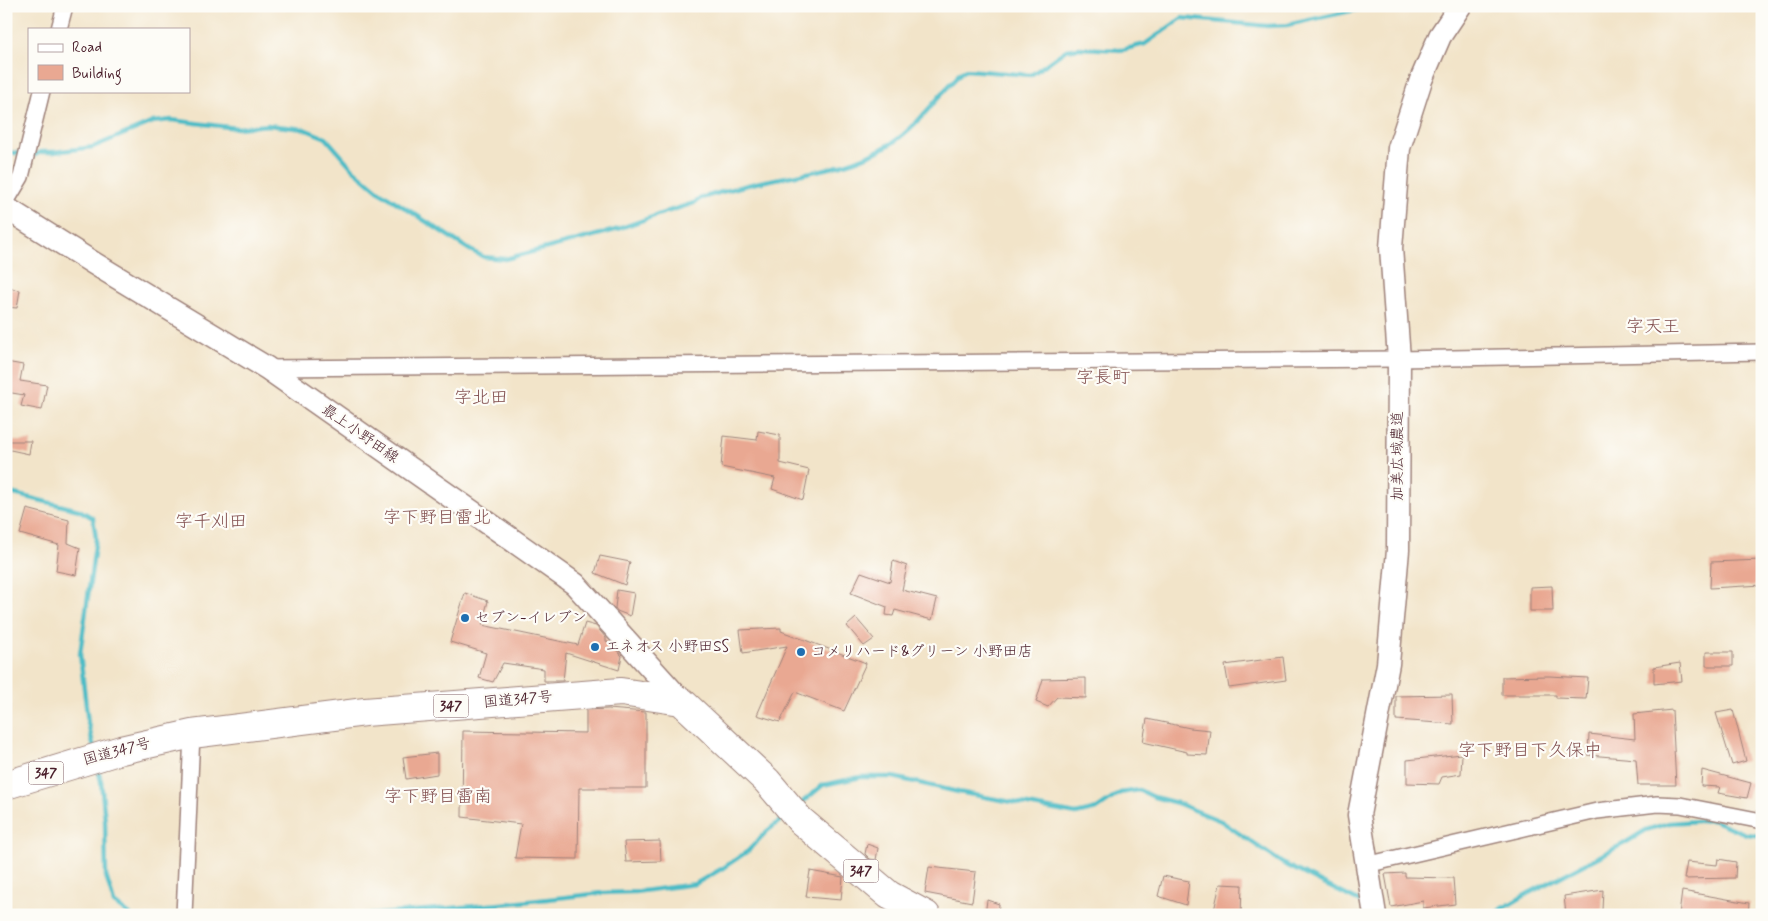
<svg xmlns="http://www.w3.org/2000/svg" width="1768" height="921" font-family="Mynerve,'Klee One',sans-serif">
  <style>
    .lines { fill: none; stroke-linecap: round; stroke-linejoin: round }
    .stream { stroke: #4ebcc6; stroke-width: 4.5 }
    .building { fill: #e9a892 }
    .street-casing { stroke: #9e827a; stroke-width: 18 }
    .secondary-casing { stroke: #9e827a; stroke-width: 25 }
    .highway-casing { stroke: #9e827a; stroke-width: 30 }
    .street { stroke: #fff; stroke-width: 15 }
    .secondary { stroke: #fff; stroke-width: 22 }
    .highway { stroke: #fff; stroke-width: 28 }
    .poi-dot { fill: #1f6fb2; stroke: #fdfcf7; stroke-width: 2 }
    .labels { text-anchor: middle; dominant-baseline: central; stroke-width: 4.5; stroke-linejoin: round; paint-order: stroke }
    .shield { fill: #fdfcf7; stroke: #806168; stroke-width: 1 }
    .shield-label { font-size: 14px; font-weight: bold; fill: #4a1f2b }
    .street-label { font-size: 15px; fill: #4a1f2b; stroke: #fdfcf7 }
    .poi-label { font-size: 15px; fill: #4a1f2b; stroke: #fdfcf7; text-anchor: start }
    .quarter-label { font-size: 18px; fill: #824f4f; stroke: #fdfcf7 }
  </style>
  <rect width="100%" height="100%" fill="#fdfcf7"/>
  <filter id="ink" filterUnits="userSpaceOnUse"><feTurbulence type="fractalNoise" baseFrequency=".02" numOctaves="2"/><feDisplacementMap in="SourceGraphic" scale="10" xChannelSelector="R" yChannelSelector="G"/><feConvolveMatrix kernelMatrix="1 2 1 2 8 2 1 2 1" color-interpolation-filters="sRGB"/></filter>
  <filter id="wash" filterUnits="userSpaceOnUse"><feTurbulence type="fractalNoise" baseFrequency=".0096" numOctaves="4" result="noise"/><feDisplacementMap in="SourceGraphic" scale="20" xChannelSelector="R" yChannelSelector="G"/><feGaussianBlur stdDeviation="1.12" result="paint"/><feColorMatrix in="noise" values="0 0 0 0 0 0 0 0 0 0 0 0 0 0 0 0 0 1.4 0 .05"/><feComposite in="paint" operator="in"/></filter>
  <g filter="url(#wash)">
    <rect width="100%" height="100%" fill="#f2e4c9"/>
    <g class="lines">
      <path class="stream" d="M6,152L35,155L41,152H54L93,147L153,122L171,120L237,128L268,125L304,129L326,138L353,169L379,191L470,250L484,257L505,259L612,231L666,212L694,203L701,198C719,193 737,187 756,183C802,173 851,169 892,143C918,126 937,97 959,75L958,74L966,70L1031,75L1066,50L1079,48L1122,50L1145,44L1182,18L1267,26L1287,25L1373,6
        M6,492L79,510L93,518L96,538L80,654L88,723L94,748
        M97,766L101,781L105,821L106,876L114,903L130,915
        M799,805L823,785L861,777H893L958,792L1076,814L1097,809L1120,793L1139,790L1154,797L1177,803L1221,821L1282,863L1366,905
        M367,915L512,903L602,893L635,892L695,884L723,868L748,851L766,832L786,816
        M1486,915L1500,910L1529,893L1625,843L1646,830L1669,823L1712,820L1746,834L1762,836"/>
    </g>
    <g id="blocks">
      <path class="building" d="M6,288L20,290L17,308L6,307Z
        M6,362L23,365L20,381L47,385L42,410L21,406L24,395L6,392Z
        M758,431L780,435V463L809,470L803,500L772,489L775,478L721,467L724,436L757,440Z
        M6,441H31L29,454L6,449Z
        M27,509L69,520L68,543L80,548L76,575L56,571L59,545L20,534Z
        M600,556L630,562L625,585L595,573Z
        M1762,560V585L1710,588L1711,562Z
        M893,561L907,566L902,590L937,599L932,620L895,610L893,616L886,615L887,607L851,593L861,572L890,582Z
        M1552,586L1553,611H1530V587Z
        M617,590L634,593L630,616L617,611L615,608Z
        M465,593L488,601L482,625L578,645L585,623L596,626L606,638V641L611,644L622,656L619,670L566,653L563,681H544V669L503,663L493,682L479,678L486,653L450,642Z
        M856,618L874,639L864,646L847,626Z
        M781,628V631L866,663L844,711L795,692L780,722L757,715L787,646L743,653L740,630Z
        M1706,652H1733V666H1706Z
        M1283,657L1286,680L1229,688L1225,665Z
        M1680,663L1682,681L1654,684V667Z
        M1549,676L1588,678L1586,699L1556,698V695H1502V677Z
        M1086,678V698L1057,697L1048,707L1036,702L1043,679Z
        M1452,695L1453,724L1396,720V696Z
        M608,709L646,712V788H579L578,859L515,858L521,824L462,817L463,731L586,733V710Z
        M1672,710L1676,785H1638L1636,759L1588,755L1589,734L1635,739L1634,714Z
        M1733,710L1746,761L1732,765L1716,713Z
        M1147,719L1190,728L1210,730L1207,755L1187,754V752L1143,742Z
        M437,753V774L406,779L403,757Z
        M1462,754L1461,774L1442,777L1439,784L1407,783V760Z
        M1702,770L1751,783L1747,798L1718,793L1720,787L1701,786Z
        M660,841L661,861L626,862L624,842Z
        M867,844L878,848L876,860L870,859L865,854Z
        M1718,859L1736,862L1735,878L1684,879L1687,862L1717,865Z
        M929,867L976,872L972,902L925,893Z
        M810,871L843,877L841,900L806,897Z
        M1405,873V877L1453,878L1455,904L1423,908V901L1391,907L1385,874Z
        M1163,876L1189,881L1186,905L1158,896Z
        M1220,884L1242,885L1241,915H1213Z
        M1603,890L1602,910L1583,915H1566L1564,896Z
        M1682,891L1749,903L1748,915H1679Z
        M987,900L999,904L998,915H985Z"/>
    </g>
  </g>
  <g filter="url(#ink)">
    <use href="#blocks" fill-opacity="0" stroke="#9e827a" stroke-width="1"/>
    <g class="lines">
      <defs>
        <path id="street" d="M59,29L65,6
          M6,202L21,177L42,91
          M267,368L1399,359L1762,352
          M1366,865L1597,811L1657,804L1680,805L1762,821
          M184,915L192,734"/>
        <path id="secondary" d="M6,208L95,264L267,368L575,584L681,701
          M1375,915L1359,815L1388,664L1398,550L1399,359L1391,248L1399,148L1421,80L1440,36L1460,6"/>
        <path id="highway" d="M6,785L121,750L192,734L365,712L621,692L681,701L767,781L800,820L889,895L926,915"/>
      </defs>
      <use href="#street" class="street-casing"/>
      <use href="#secondary" class="secondary-casing"/>
      <use href="#highway" class="highway-casing"/>
      <use href="#street" class="street"/>
      <use href="#secondary" class="secondary"/>
      <use href="#highway" class="highway"/>
    </g>
  </g>
  <g class="poi-dot">
    <circle cx="465" cy="618" r="5"/>
    <circle cx="595" cy="647" r="5"/>
    <circle cx="801" cy="652" r="5"/>
  </g>
  <g class="labels">
    <g class="shield">
      <rect x="433.5" y="694.5" width="35" height="23" rx="4"/>
      <rect x="28.5" y="761.5" width="35" height="23" rx="4"/>
      <rect x="843.5" y="859.5" width="35" height="23" rx="4"/>
    </g>
    <g class="shield-label">
      <text x="451" y="706">347</text>
      <text x="46" y="773">347</text>
      <text x="861" y="871">347</text>
    </g>
    <g class="street-label">
      <text transform="translate(360 434) rotate(35)">最上小野田線</text>
      <text transform="translate(1398 456) rotate(-90)">加美広域農道</text>
      <text transform="translate(518 700) rotate(-5)">国道347号</text>
      <text transform="translate(117 752) rotate(-15)">国道347号</text>
    </g>
    <g class="poi-label">
      <text x="475" y="618">セブン-イレブン</text>
      <text x="605" y="647">エネオス 小野田SS</text>
      <text x="811" y="652">コメリハード&amp;グリーン 小野田店</text>
    </g>
    <g class="quarter-label">
      <text x="1653" y="327">字天王</text>
      <text x="1103" y="378">字長町</text>
      <text x="481" y="398">字北田</text>
      <text x="437" y="518">字下野目雷北</text>
      <text x="211" y="522">字千刈田</text>
      <text x="1530" y="751">字下野目下久保中</text>
      <text x="438" y="797">字下野目雷南</text>
    </g>
  </g>
  <rect width="1768" height="921" fill="none" stroke="#fdfcf7" stroke-width="25"/>
  <rect x="28" y="28" width="162" height="65" fill="#fdfcf7" stroke="#b5a4a5"/>
  <rect x="38" y="44" width="25" height="8" fill="#ffffff" stroke="#b5a4a5"/>
  <text x="72" y="52" font-size="15" fill="#4a1f2b">Road</text>
  <rect x="38" y="65" width="25" height="15" fill="#e9a892" stroke="#b5a4a5"/>
  <text x="72" y="78" font-size="15" fill="#4a1f2b">Building</text>
</svg>
